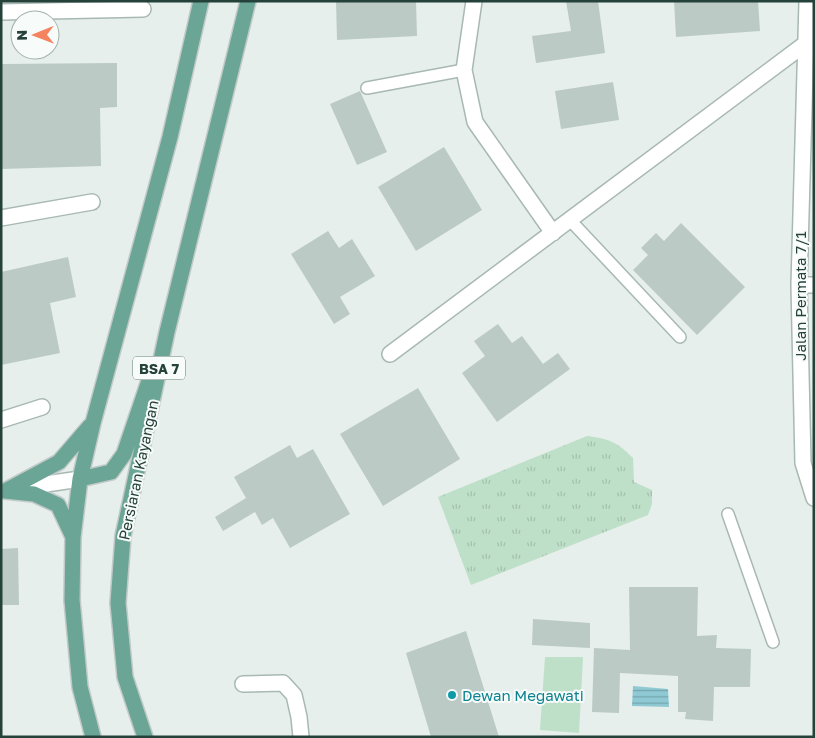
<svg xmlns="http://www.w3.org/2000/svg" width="815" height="738" font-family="'Golos Text',sans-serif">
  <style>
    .grass { fill: url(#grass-tufts) }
    .pitch { fill: #bfe0c8 }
    .water { fill: url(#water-rules) }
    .building { fill: #bbcac4 }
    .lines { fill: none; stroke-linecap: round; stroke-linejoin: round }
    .lane-casing { stroke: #a8b8b2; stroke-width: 14 }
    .street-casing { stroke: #a8b8b2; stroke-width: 18 }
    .primary-casing { stroke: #c2cac8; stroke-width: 18 }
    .lane { stroke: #fff; stroke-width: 11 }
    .street { stroke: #fff; stroke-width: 15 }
    .primary { stroke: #6aa596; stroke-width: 15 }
    .culture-dot { fill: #0f9aa8; stroke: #f7fbf9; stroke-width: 2 }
    .labels { text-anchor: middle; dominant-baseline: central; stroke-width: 4; stroke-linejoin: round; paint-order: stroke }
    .shield { fill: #f7fbf9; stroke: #637a73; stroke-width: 1 }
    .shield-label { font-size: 14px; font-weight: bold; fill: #24423a }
    .street-label { font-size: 15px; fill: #24423a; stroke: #f7fbf9 }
    .culture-label { font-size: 15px; fill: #0d838f; stroke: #f7fbf9; text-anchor: start }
  </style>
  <defs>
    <pattern id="grass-tufts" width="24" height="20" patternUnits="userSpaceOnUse" patternTransform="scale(1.25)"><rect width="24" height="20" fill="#bfe0c8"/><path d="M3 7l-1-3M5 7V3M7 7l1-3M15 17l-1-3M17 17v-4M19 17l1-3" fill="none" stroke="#a4c1ad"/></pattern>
    <pattern id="water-rules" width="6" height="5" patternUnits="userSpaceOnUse" patternTransform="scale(1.25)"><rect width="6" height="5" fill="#8ec9d4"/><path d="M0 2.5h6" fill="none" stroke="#74a5ad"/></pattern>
  </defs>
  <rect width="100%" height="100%" fill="#e6efeb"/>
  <path class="grass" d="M587,436C610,439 617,442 633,458L634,482L652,490V504L648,515L471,585L438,497Z"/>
  <path class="pitch" d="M545,657H583L579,733L540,730Z"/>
  <path class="water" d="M633,686L668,689L669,707L632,706Z"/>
  <path class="building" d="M336,1H416L417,36L337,40Z
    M566,1H598L605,53L536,63L532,36L571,31Z
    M674,1H758L760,31L676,37Z
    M117,63V107L100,108L101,166L1,169V64Z
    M613,82L619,120L561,129L555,91Z
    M360,91L387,152L357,165L330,104Z
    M444,147L482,210L416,251L378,187Z
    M681,223L745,287L697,335L633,270L648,255L641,248L656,233L664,241Z
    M328,231L339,248L352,239L375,276L340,297L350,314L334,324L291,254Z
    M68,257L76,297L50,303L60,353L1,365V272Z
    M498,324L512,343L522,336L543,364L558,353L570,369L497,422L462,373L485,356L474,341Z
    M418,388L460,459L383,506L340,434Z
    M290,445L297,458L313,449L350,514L290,548L273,518L262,525L255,512L223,531L215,517L246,498L234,477Z
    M18,548L19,605H1V549Z
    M629,587H698L697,636L717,635L716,648L751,649L750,687H714L713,721L685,719L686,712H678V676L620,673L619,713L592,712L594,648L630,650Z
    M533,619L590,623V648L532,645Z
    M466,631L499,737H431L406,653Z"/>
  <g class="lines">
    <defs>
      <path id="lane" d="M367,88L464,70
        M570,220L680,337
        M728,514L773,642"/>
      <path id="street" d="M474,1L464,70L475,122L553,233
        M807,1L799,285L803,463L814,498
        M1,12L143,9
        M1,218L92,202
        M799,285H814
        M390,354L805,44
        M1,420L42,407
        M12,489L80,479
        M243,684L283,683L294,695L299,717L301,737"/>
      <path id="primary" d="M80,479L111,472L124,454L150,378
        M5,491L59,462L90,426
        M5,491L34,494L58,505L73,537
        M93,737L80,687L72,600L73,537L80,479L93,423L170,137L201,1
        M145,737L125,677L118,603L123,536L167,332L248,1"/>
    </defs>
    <use href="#lane" class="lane-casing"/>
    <use href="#street" class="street-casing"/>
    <use href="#primary" class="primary-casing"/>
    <use href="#lane" class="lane"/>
    <use href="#street" class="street"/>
    <use href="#primary" class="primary"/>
  </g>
  <circle class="culture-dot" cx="452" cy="695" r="5"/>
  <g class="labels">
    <rect class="shield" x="133" y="356.5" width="52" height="23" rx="4"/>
    <g class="shield-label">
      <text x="159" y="368">BSA 7</text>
    </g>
    <g class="street-label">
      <text transform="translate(800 296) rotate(-90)">Jalan Permata 7/1</text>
      <text transform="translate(138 470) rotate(-78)">Persiaran Kayangan</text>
    </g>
    <g class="culture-label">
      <text x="462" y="695">Dewan Megawati</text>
    </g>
  </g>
  <rect width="815" height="738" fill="none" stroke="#24423a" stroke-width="5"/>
  <g transform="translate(35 35) rotate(269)"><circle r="24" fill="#f7fbf9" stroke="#a3b1ad"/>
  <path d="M0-4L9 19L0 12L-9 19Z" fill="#f4845f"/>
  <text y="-8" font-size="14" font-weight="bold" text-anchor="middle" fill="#24423a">N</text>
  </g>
</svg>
